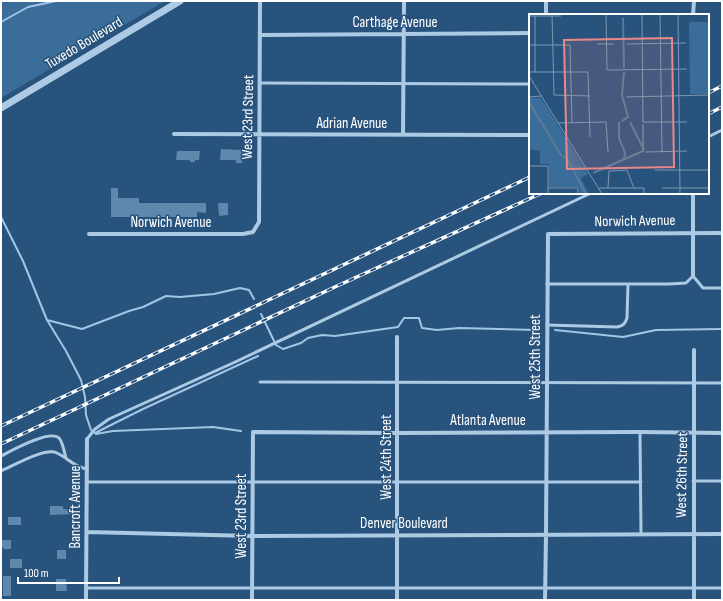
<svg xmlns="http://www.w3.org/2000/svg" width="723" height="601" font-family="'Sofia Sans Condensed',sans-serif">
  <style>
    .green { fill: #3b6d9a }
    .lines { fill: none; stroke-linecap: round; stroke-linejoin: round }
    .stream { stroke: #a2c6e5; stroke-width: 2 }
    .building { fill: #6088ad }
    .service { stroke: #adcae4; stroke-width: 3 }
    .minor { stroke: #adcae4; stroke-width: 4 }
    .tertiary { stroke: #adcae4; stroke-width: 7 }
    .rail-casing { stroke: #fff; stroke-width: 3.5 }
    .rail { stroke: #28537d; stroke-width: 2; stroke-dasharray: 6; stroke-linecap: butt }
    .labels { text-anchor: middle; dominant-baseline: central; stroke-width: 3; stroke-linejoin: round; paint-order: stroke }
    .street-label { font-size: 15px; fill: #fff; stroke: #28537d }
    .inset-river { fill: none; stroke: #5b7a97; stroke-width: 2 }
    .inset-road { fill: none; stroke: #7e98b1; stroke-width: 1 }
    .view { fill: #e88989; fill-opacity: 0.15; stroke: #e88989; stroke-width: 2 }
    .inset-edge { fill: none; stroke: #fff; stroke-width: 2 }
  </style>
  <rect width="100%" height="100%" fill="#28537d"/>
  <path class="green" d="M1,1H165L1,98Z"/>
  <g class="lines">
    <path class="stream" d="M1,22L28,7L56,1
      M1,217L23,261L47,320L66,351L81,380L85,397L86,415L91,430L96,434L113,431L213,427L241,431
      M261,314L276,345L283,349L301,343L308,338L322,335L335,336L398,327L404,318H419L422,328L437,330L459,328L535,330
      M47,320L82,329L129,311L143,307L166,296L180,297L214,294L240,288L249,290L254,299
      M555,330L623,337L656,330L722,329
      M95,433L143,409L258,356"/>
  </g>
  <path class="building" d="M221,149L243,150L242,163H236V160H220Z
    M177,151H200L199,160H195V162H190V160H176Z
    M111,188H118V198H139V203H206V213L197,212V217H111Z
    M218,203H228V215L219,216Z
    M50,506H63V509L73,510V514L50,515Z
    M8,517H21V525H8Z
    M1,540H11V549H3V547H1Z
    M57,550H66V559H57Z
    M10,559H22V568H10Z
    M3,576H11V596H3Z
    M56,579H66L67,591H56Z"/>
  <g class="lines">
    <path class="service" d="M260,83L530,84
      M708,137L722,130
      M547,284H669L686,283L693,276L703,288H722
      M547,325L617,327C623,326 625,324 627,318L628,284
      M260,382L722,383
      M640,432L641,534
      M87,439L95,429L109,419L233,363L591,193
      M1,456C11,451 50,429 59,438C63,442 64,452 66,458
      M1,471C13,466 45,447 57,453C68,458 74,467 87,469
      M693,481H722
      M87,482H641
      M87,588H722"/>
    <path class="minor" d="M546,1V15
      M693,15L694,1
      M261,35L530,33
      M174,134L530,135
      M403,134L404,1
      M693,193V276
      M89,234H243L253,232L259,222L260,1
      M87,532L252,536L722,534
      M86,600L87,439
      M252,600L253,432L398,433L640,432L722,433
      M397,600V337
      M545,600L546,535L548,234L722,233
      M694,600V350"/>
    <path class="tertiary" d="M1,108L180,1"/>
    <defs>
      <path id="rail" d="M708,93L722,86
        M708,114L722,107
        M1,426L530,177
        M1,444L337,286L542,193"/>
    </defs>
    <use href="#rail" class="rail-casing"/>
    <use href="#rail" class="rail"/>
  </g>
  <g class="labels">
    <g class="street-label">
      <text x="395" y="22">Carthage Avenue</text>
      <text transform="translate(84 43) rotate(-31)">Tuxedo Boulevard</text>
      <text transform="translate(248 117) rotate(-89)">West 23rd Street</text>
      <text x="352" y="123">Adrian Avenue</text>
      <text transform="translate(635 221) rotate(-1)">Norwich Avenue</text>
      <text x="171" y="222">Norwich Avenue</text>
      <text transform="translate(535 357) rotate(-90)">West 25th Street</text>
      <text x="488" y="420">Atlanta Avenue</text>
      <text transform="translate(386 457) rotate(-90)">West 24th Street</text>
      <text transform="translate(682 475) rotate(-89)">West 26th Street</text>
      <text transform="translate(75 507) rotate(-90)">Bancroft Avenue</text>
      <text transform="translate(241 516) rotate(-90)">West 23rd Street</text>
      <text x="404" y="523">Denver Boulevard</text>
    </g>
  </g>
  <g transform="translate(529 14)">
    <rect width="180" height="180" fill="#28537d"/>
    <path d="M160,8H180V80H161ZM0,84H12L59,160L52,164L60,180H51L50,173H20V150H11V137L0,135Z" fill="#3b6d9a"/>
    <path class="inset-river" d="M94,4L95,54M0,88L32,141L38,145L57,180M93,107L99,103L93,81L95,58M90,108V124L96,139L95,145M101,108L115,136M64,159L114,137V110"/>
    <path class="inset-road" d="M23,0L25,81L61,82M77,0L78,56L158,55M113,0L114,108H158M131,0L133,138M149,0L151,180M0,2H32M6,2V58M68,30H85M98,30L157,29M0,31H41L43,108M0,58H59L61,123M0,62L73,180M0,83L12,82M97,83L180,81M29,109L77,108L79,138M116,138L158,137M0,152H19V180M126,156H180M19,174H49V180M70,174H115V180M79,174L80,157L98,156L105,174M133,174H180"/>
    <path class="view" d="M143,24L145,153L38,155L35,26Z"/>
    <rect width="180" height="180" class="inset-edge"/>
  </g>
  <rect width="723" height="601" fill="none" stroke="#ffffff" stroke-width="4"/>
  <path d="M18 577v6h101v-6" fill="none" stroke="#ffffff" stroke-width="2"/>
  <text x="24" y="577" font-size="12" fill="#ffffff" stroke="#28537d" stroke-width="3" paint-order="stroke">100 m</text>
</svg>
